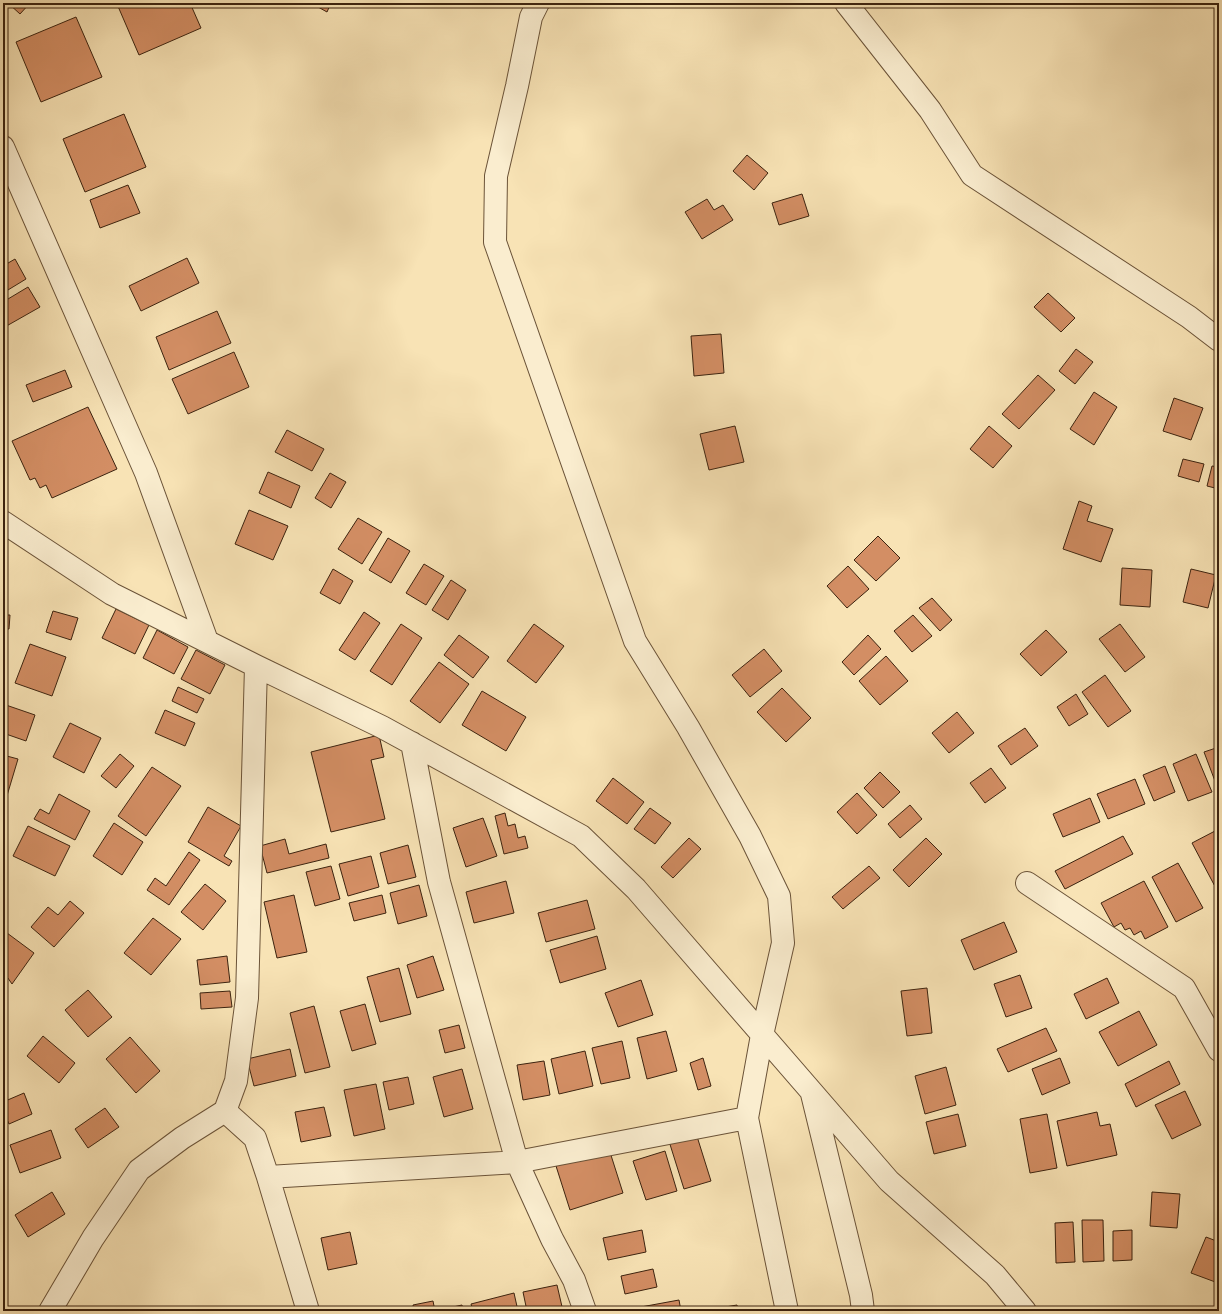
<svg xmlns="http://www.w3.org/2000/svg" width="1222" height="1314" font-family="'EB Garamond',serif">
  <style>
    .building { fill: #d38e64; stroke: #3c230f }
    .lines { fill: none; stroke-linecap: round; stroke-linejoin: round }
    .minor-casing { stroke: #6b5338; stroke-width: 24 }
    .minor { stroke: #faedcf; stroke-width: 22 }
  </style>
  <rect width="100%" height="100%" fill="#f8e3b5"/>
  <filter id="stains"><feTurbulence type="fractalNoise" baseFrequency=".005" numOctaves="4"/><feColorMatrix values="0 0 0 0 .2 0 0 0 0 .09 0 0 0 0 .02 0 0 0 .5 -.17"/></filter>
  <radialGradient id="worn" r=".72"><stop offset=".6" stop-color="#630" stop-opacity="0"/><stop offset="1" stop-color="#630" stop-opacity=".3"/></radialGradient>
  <path class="building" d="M8,3H30L20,14Z
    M120,3H190L201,28L139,55L117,4Z
    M311,3H331L327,12Z
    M76,17L102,77L41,102L16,42Z
    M124,114L146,167L85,192L63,139Z
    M747,155L768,173L754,190L733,171Z
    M128,185L140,213L100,228L90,200Z
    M802,194L809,216L779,225L772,203Z
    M707,199L714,210L723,205L733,220L702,239L685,212Z
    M187,258L199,283L141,311L129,286Z
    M15,259L26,279L3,293V266Z
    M28,287L40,307L3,328V302Z
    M1048,293L1075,318L1061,332L1034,307Z
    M217,311L231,343L169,370L156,337Z
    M721,334L724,373L694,376L691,336Z
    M1076,349L1093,362L1075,384L1059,371Z
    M234,352L249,387L188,414L172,379Z
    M65,370L72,387L33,402L26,385Z
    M1038,375L1055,390L1019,429L1002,414Z
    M1094,392L1117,407L1094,445L1070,429Z
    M1174,398L1203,408L1191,440L1163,431Z
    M88,407L117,469L52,498L46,485L40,488L35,478L30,480L12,441Z
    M735,426L744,462L709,470L700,434Z
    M989,426L1012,446L993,468L970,449Z
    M287,430L324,449L312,471L275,452Z
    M1183,459L1204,464L1199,482L1178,476Z
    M1212,466L1219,467V489L1207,486Z
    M268,472L300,486L291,508L259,493Z
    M330,473L346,482L331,508L315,498Z
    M1079,501L1092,506L1087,521L1113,529L1101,562L1063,549Z
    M249,510L288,526L273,560L235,544Z
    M358,518L382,532L362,564L338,549Z
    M878,536L900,558L876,581L854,560Z
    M388,538L410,551L391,583L369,570Z
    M424,564L444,576L426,605L406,593Z
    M848,566L869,589L847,608L827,586Z
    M1122,568L1152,570L1150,607L1120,605Z
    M333,569L353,581L340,604L320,593Z
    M1191,569L1216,575L1208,608L1183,602Z
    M451,580L466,590L448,620L432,610Z
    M932,598L952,620L940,631L919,608Z
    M116,609L149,625L135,654L102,638Z
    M53,611L78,618L71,640L46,632Z
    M364,612L380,623L355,660L339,650Z
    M3,615H10L9,629H3Z
    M913,615L932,636L912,652L894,631Z
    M401,624L422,638L392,685L370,671Z
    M534,624L564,646L536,683L507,661Z
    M1120,624L1145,657L1125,672L1099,639Z
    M157,630L188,647L174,674L143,658Z
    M1046,630L1067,652L1041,676L1020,654Z
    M459,635L489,657L473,678L444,655Z
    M868,635L881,649L854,675L842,662Z
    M30,644L66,657L52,696L15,683Z
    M764,649L782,671L750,697L732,675Z
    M196,650L225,665L210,694L181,679Z
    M886,656L908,681L880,705L859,681Z
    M439,662L469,684L440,723L410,701Z
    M1105,675L1131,711L1108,727L1082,692Z
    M178,687L204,699L197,713L172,701Z
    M782,688L811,718L786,742L757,712Z
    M482,691L526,717L506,751L462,725Z
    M1076,694L1088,714L1069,726L1057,707Z
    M3,704L35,715L26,741L3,733Z
    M165,710L195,723L185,746L155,733Z
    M957,712L974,733L949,753L932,733Z
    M70,723L101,738L84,773L53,757Z
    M1025,728L1038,746L1011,765L998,746Z
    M379,735L384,757L371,760L385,819L331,832L311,752Z
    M1219,747V789H1218L1204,752Z
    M120,754L134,766L116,788L101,776Z
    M1196,754L1212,792L1188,801L1173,764Z
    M3,755L18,759L6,799L3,798Z
    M1165,766L1175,792L1154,801L1143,775Z
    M152,767L181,786L146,836L118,816Z
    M991,768L1006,788L985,803L970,783Z
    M880,772L900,792L883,808L864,788Z
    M613,778L644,802L627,824L596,801Z
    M1135,779L1145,804L1108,819L1097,794Z
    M857,793L877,815L857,834L837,812Z
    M59,794L90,811L75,840L34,819L40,809L49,814Z
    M1090,798L1100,822L1063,837L1053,814Z
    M910,805L922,819L900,838L888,824Z
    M208,807L241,826L224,856L232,861L229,866L188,842Z
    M650,808L671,823L655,844L634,829Z
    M505,813L508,826L515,824L518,838L525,836L528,848L504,854L495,816Z
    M483,818L497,856L466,867L453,828Z
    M114,823L143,842L122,875L93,856Z
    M28,826L70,846L55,876L13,856Z
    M1215,831L1219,838V894L1192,843Z
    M1123,836L1133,854L1065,889L1055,871Z
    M689,838L701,849L673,878L661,867Z
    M926,838L942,854L909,887L893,870Z
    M285,839L289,854L326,844L329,858L267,873L260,846Z
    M408,845L416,877L388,884L380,853Z
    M189,852L200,860L169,905L147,890L155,878L166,886Z
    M371,856L379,887L348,896L339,864Z
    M1178,863L1203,908L1176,922L1152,877Z
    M331,866L340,899L315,906L306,872Z
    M869,866L880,878L843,909L832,897Z
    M506,881L514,913L474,923L466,892Z
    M1144,881L1168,927L1145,939L1141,931L1134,935L1130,928L1125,930L1121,923L1114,927L1101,903Z
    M205,884L226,901L203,930L181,912Z
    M419,885L427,916L398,924L390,893Z
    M294,895L307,952L277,958L264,902Z
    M382,895L386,913L354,921L349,903Z
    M587,900L595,929L546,942L538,913Z
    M70,901L84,913L54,947L31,927L48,907L58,915Z
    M153,918L181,939L151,975L124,953Z
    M1004,922L1017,952L974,970L961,940Z
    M3,930L34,953L12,984L3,971Z
    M597,936L606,969L560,983L550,950Z
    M227,956L230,982L200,985L197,960Z
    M433,956L444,990L417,998L407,965Z
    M399,968L411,1014L380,1022L367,977Z
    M1020,975L1032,1008L1006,1017L994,984Z
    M1107,978L1119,1003L1086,1019L1074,994Z
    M641,980L653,1015L618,1027L605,993Z
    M927,988L932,1033L907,1036L901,991Z
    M88,990L112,1017L88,1037L65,1010Z
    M230,991L232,1007L201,1009L200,993Z
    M365,1004L376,1044L352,1051L340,1011Z
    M314,1006L330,1067L305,1073L290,1013Z
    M1139,1011L1157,1045L1118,1066L1099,1032Z
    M459,1025L465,1048L445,1053L439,1030Z
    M1046,1028L1057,1051L1008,1072L997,1049Z
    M666,1031L677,1071L647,1079L637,1038Z
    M43,1036L75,1063L59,1083L27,1056Z
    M130,1037L160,1071L136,1093L106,1059Z
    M622,1041L630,1078L601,1084L592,1048Z
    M290,1049L296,1076L254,1086L247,1059Z
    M585,1051L593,1086L559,1094L551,1059Z
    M703,1058L711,1086L698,1090L690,1063Z
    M1060,1058L1070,1083L1042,1095L1032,1069Z
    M544,1061L550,1095L523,1100L517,1065Z
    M1169,1061L1180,1084L1136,1107L1125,1084Z
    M946,1067L956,1105L925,1114L915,1076Z
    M462,1069L473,1109L444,1117L433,1077Z
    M408,1077L414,1104L389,1110L383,1082Z
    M376,1084L385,1129L354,1136L344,1090Z
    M1185,1091L1201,1125L1172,1139L1155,1105Z
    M24,1093L32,1114L9,1124L3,1110V1102Z
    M324,1107L331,1136L301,1142L295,1112Z
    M105,1108L119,1127L88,1148L75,1129Z
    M1097,1112L1100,1126L1110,1124L1117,1155L1067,1166L1057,1121Z
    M958,1114L966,1146L934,1154L926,1122Z
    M1047,1114L1057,1168L1030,1173L1020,1119Z
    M51,1130L61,1158L20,1173L10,1145Z
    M695,1130L711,1181L684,1189L668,1138Z
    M609,1149L623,1193L570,1210L556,1166Z
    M665,1151L677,1191L646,1200L633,1161Z
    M52,1192L65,1214L28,1237L15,1215Z
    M1152,1192L1180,1194L1177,1228L1150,1226Z
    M1082,1220H1103L1104,1261L1083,1262Z
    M1073,1222L1075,1262L1056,1263L1055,1223Z
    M642,1230L646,1252L608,1260L603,1238Z
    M1132,1230V1260L1113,1261V1231Z
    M350,1232L357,1264L328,1270L321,1238Z
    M1206,1237L1219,1242L1218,1283L1191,1273Z
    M653,1269L657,1287L625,1294L621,1276Z
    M557,1285L563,1311H527L523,1292Z
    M514,1293L518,1311H473L471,1304Z
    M679,1300L681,1311H630V1309Z
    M433,1301L435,1311H414L413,1305Z
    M462,1305L463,1311H444V1309Z
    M737,1305L738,1311H702Z"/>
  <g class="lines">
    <defs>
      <path id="minor" d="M538,3L531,17L517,86L496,176L495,242L635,641L688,727L750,836L779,896L783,943L762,1035L747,1118L787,1311
        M846,3L930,110L972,175L1189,317L1219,340
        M3,147L146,473L207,641
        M3,522L112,594L256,666L382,727L581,836L636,889L889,1181L995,1275L1025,1311
        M412,743L439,882L517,1162L552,1239L574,1280L585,1311
        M1027,883L1184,988L1219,1050
        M812,1094L861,1295L863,1311
        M225,1111L255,1138L268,1177L308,1311
        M268,1177L517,1162L747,1118
        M50,1311L93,1238L139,1170L182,1138L225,1111L236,1081L247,998L256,666"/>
    </defs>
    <use href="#minor" class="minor-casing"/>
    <use href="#minor" class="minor"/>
  </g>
  <rect width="1222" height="1314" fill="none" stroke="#f8e3b5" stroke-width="16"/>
  <rect x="4" y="4" width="1214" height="1306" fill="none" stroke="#3c230f" stroke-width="2"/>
  <rect x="8" y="8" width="1206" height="1298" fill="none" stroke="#3c230f"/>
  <rect width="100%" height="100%" filter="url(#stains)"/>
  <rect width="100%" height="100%" fill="url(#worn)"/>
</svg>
